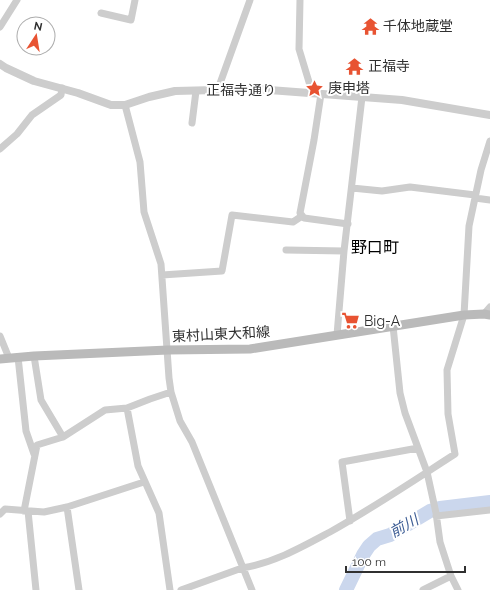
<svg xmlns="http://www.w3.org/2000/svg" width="490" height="590" font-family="Raleway,'Noto Sans JP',sans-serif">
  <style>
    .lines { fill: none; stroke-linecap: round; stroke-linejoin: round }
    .river { stroke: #cbd7ed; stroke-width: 14 }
    .minor { stroke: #cdcdcd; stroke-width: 7 }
    .tertiary { stroke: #cdcdcd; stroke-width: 8 }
    .secondary { stroke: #bababa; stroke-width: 9 }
    .labels { text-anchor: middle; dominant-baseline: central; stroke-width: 4; stroke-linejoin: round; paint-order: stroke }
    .poi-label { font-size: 14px; fill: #303030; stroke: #fff; text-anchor: start }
    .street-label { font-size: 14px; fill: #303030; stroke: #fff }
    .water-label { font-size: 15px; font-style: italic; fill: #3c5c94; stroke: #fff }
    .quarter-label { font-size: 16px; fill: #000; stroke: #fff }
  </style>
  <rect width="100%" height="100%" fill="#fff"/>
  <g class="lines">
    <path class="river" d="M346,590L363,555L369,546L377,539L390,535L430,511L440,508L490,502"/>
    <path class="minor" d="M300,0L299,49L312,92
      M101,13L131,20L135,0
      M0,27L17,0
      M218,89L250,0
      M321,94L314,140L300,213L304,218L348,224
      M125,105L140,162L144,212L161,264L169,378L171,392L180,421L192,442L252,590
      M192,123L196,91
      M0,149L17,134L32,115L61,95L62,88
      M352,188L382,191L410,187L475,195
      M475,198L490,200
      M286,250L344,251
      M162,275L222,271L232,215L293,222L302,216
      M484,314L490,307
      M393,326L400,393L405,413L427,472L436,513L440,542L451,576L458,590
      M337,335L344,251L362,97
      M0,336L9,358
      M34,356L41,400L63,437
      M18,357L26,431L34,454
      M127,408L138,466L159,513L170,590
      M67,507L79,590
      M24,511L37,445L63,437L105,410L127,408L150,399L171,392
      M28,511L36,590
      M0,514L5,509L44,512L67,507L144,482
      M436,516L490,510
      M350,521L342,462L418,448
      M181,590L242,568C274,563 302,547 330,532C373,508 413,481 455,454L448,414L447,370L464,315L469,226L481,170L490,141
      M423,590L451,576"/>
    <path class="tertiary" d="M0,64L6,68L34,81L78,93L111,105H125L149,97L175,91L256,89L402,100L490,115"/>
    <path class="secondary" d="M0,359L34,356L168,350L250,349L464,315L484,314L490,315"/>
  </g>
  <defs>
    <symbol id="temple-bare" viewBox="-9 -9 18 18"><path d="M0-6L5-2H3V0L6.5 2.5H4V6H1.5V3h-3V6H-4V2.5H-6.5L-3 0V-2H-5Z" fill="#e85332" stroke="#fff" stroke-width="2.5" paint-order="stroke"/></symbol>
    <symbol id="sight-bare" viewBox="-9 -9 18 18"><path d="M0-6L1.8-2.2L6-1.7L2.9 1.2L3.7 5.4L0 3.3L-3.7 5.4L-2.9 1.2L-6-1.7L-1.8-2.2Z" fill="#e85332" stroke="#fff" stroke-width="2.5" paint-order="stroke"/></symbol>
    <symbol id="supermarket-bare" viewBox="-9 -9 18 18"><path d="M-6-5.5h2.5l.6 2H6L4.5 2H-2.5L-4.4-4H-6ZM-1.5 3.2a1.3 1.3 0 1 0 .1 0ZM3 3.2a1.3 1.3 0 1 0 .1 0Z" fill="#e85332" stroke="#fff" stroke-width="2.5" paint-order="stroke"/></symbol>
  </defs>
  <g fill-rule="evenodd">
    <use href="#temple-bare" x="358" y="14" width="25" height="25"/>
    <use href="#temple-bare" x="342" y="54" width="25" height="25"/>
    <use href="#sight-bare" x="302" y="76" width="25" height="25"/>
    <use href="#supermarket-bare" x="338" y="308" width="25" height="25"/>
  </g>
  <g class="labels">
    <g class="poi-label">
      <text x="383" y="26">千体地蔵堂</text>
      <text x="368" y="66">正福寺</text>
      <text x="328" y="88">庚申塔</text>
      <text x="364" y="321">Big-A</text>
    </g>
    <g class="street-label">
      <text x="241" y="90">正福寺通り</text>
      <text transform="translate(221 334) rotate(-3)">東村山東大和線</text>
    </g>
    <g class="water-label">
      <text transform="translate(404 526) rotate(-29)">前川</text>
    </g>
    <g class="quarter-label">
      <text x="375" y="247">野口町</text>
    </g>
  </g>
  <g transform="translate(36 36) rotate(12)"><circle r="19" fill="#ffffff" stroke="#acacac"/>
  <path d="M0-3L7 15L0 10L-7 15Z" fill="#e85332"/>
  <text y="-6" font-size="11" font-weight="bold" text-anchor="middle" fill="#303030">N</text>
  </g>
  <path d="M346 566v6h119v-6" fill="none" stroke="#303030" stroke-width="2"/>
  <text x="352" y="566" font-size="12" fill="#303030" stroke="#ffffff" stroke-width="3" paint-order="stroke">100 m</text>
</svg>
